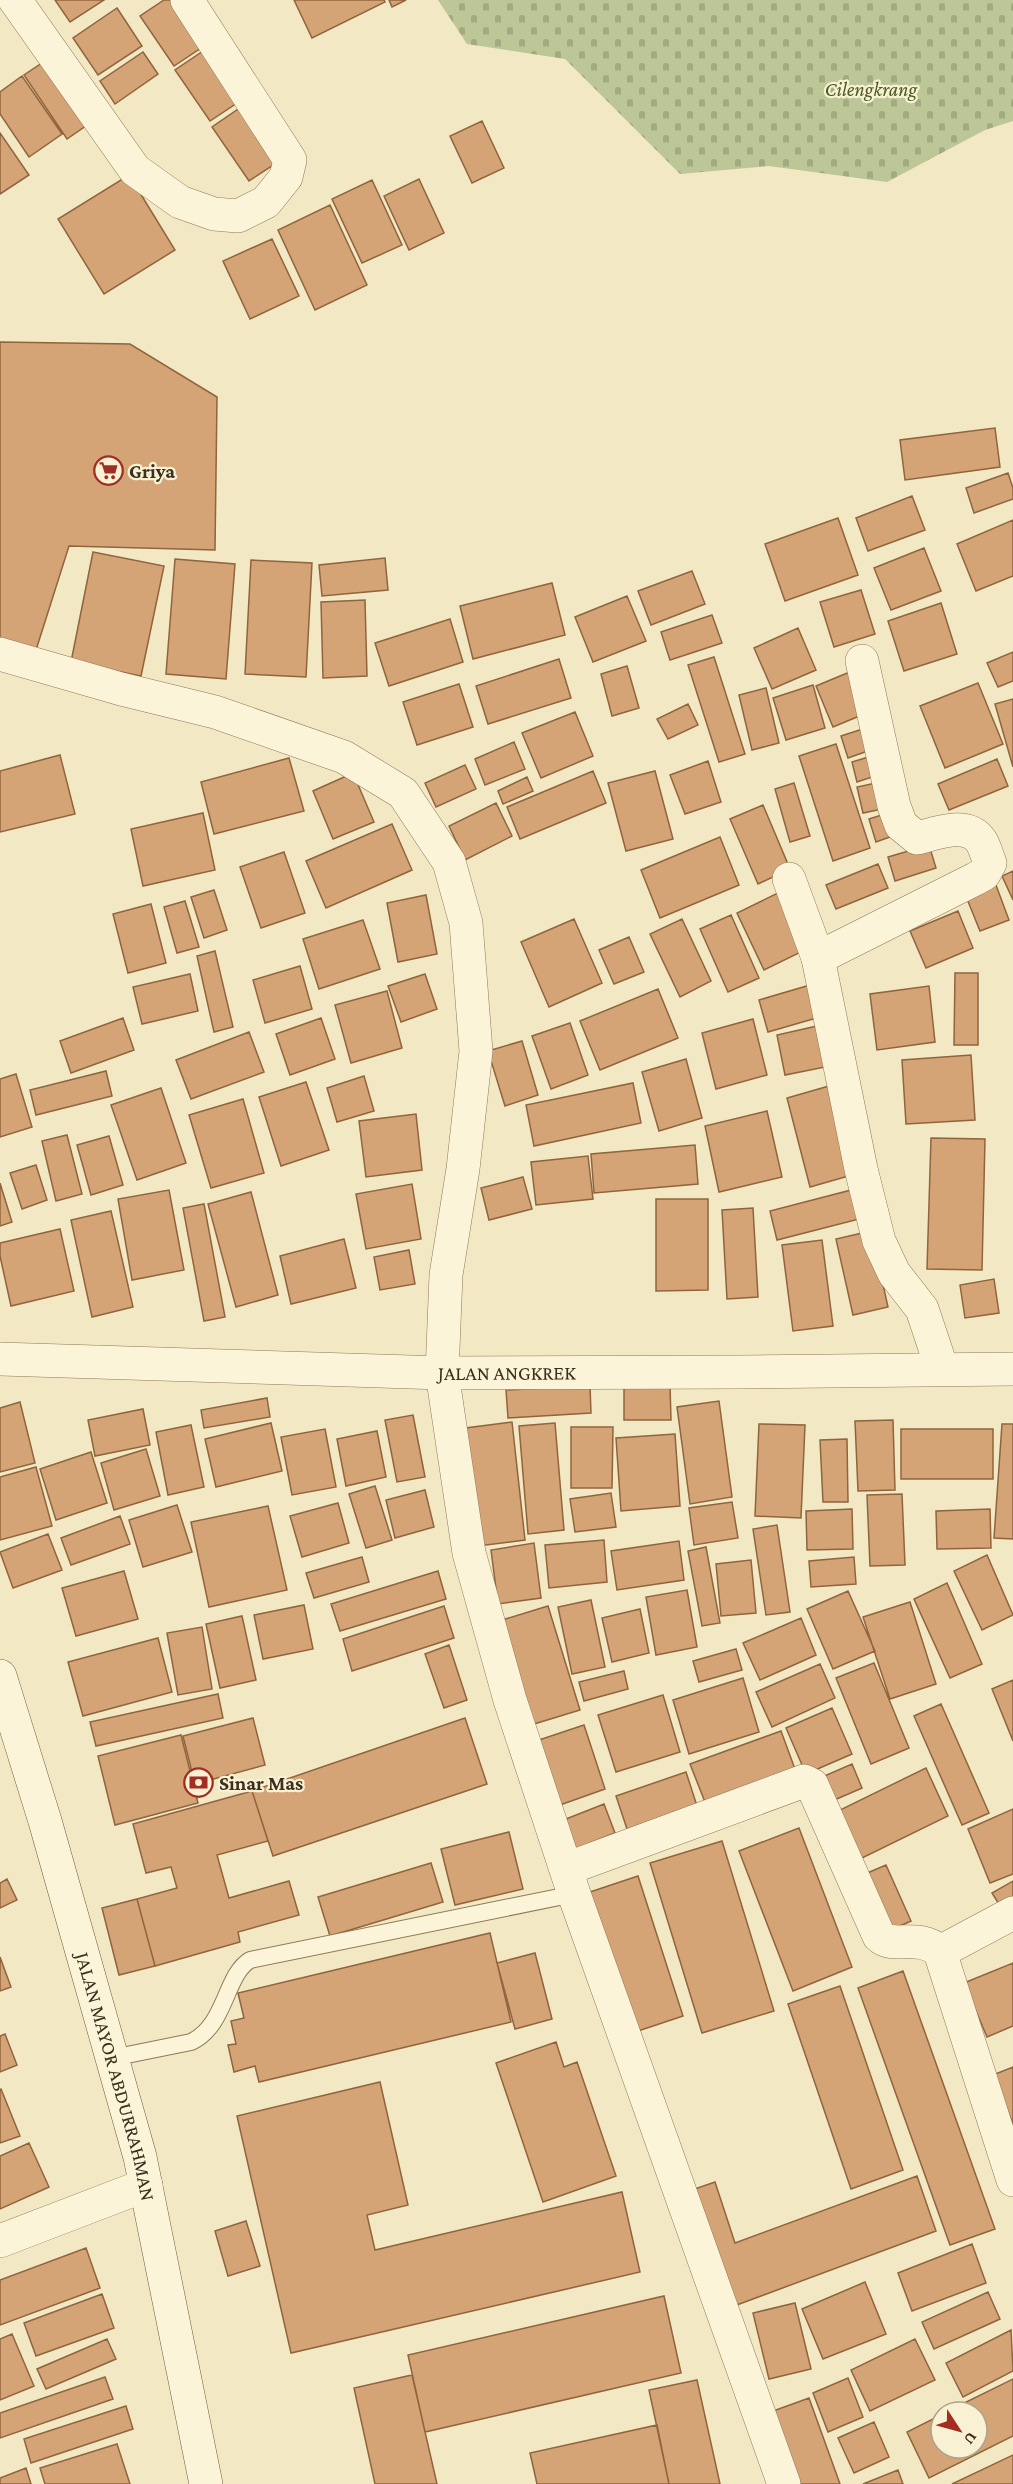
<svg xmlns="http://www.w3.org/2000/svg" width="1013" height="2484" font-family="'Crimson Pro',serif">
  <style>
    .cemetery { fill: url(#cemetery-stones) }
    .building { fill: #d4a477; stroke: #90643c; stroke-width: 1.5 }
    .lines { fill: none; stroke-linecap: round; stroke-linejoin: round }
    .service-casing { stroke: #8f7958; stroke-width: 18 }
    .minor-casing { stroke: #8f7958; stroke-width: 34 }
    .secondary-casing { stroke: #715a3b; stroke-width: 34 }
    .service { stroke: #fcf4d8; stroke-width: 16 }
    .minor { stroke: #fcf4d8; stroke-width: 33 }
    .secondary { stroke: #fcf4d8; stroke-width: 33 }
    .labels { text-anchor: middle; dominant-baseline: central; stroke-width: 4.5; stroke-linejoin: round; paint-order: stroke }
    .park-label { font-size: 20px; font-style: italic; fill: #495c22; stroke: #f9f1d4 }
    .poi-label { font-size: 20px; font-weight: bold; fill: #3d2f1e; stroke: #f9f1d4; text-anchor: start }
    .street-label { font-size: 20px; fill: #3d2f1e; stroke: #f9f1d4 }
  </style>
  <defs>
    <pattern id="cemetery-stones" width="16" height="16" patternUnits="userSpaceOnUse" patternTransform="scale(1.5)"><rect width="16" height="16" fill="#bcc696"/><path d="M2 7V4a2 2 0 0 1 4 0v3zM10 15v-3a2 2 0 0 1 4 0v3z" fill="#a2aa81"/></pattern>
  </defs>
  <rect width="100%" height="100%" fill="#f2e8c4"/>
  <path class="cemetery" d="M438,0H1013V121L985,130L887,182L769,166L680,174L565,59L467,44Z"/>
  <path class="building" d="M55,0H104L70,22Z
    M164,0H173L204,46L174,66L140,16Z
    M294,0H384L385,2L312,38Z
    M389,0H406L392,7Z
    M117,8L142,46L98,75L73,38Z
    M206,49L240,101L210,121L175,70Z
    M143,52L158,74L115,104L100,81Z
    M51,57L93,121L67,139L24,75Z
    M22,76L62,134L29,157L0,114V92Z
    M244,105L281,160L249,181L212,127Z
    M482,121L504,168L472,183L450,136Z
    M0,133L29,175L0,194Z
    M129,175L175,250L104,294L58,219Z
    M419,179L444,233L409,250L384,196Z
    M372,180L402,245L362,263L332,199Z
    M330,205L367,285L315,310L278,230Z
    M272,239L299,296L250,319L223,261Z
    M0,342L130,344L217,397L215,550L69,546L36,650L0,639Z
    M995,428L1000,467L905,480L900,440Z
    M1008,473L1013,488V499L974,513L966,488Z
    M912,496L925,530L868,551L856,518Z
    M838,518L858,575L785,601L765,544Z
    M1013,520V576L976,591L957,544Z
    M924,548L941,591L891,610L874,568Z
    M93,552L164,566L141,676L71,662Z
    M385,558L388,590L322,596L319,565Z
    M175,559L235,564L226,679L166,674Z
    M251,560L312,563L306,677L245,674Z
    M692,571L705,604L651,625L638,591Z
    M552,583L565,635L473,659L460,606Z
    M861,590L875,634L834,647L820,602Z
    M627,596L646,641L593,662L575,617Z
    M365,600L367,676L323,678L321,602Z
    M941,603L957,654L904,671L888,621Z
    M712,615L722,643L670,660L661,632Z
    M450,619L463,662L389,686L375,643Z
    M798,628L816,670L772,689L754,648Z
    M1013,652V681L998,687L987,663Z
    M714,657L745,754L719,762L688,665Z
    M559,659L571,698L488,724L476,686Z
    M627,666L639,708L612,716L601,674Z
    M852,671L869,712L833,727L816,686Z
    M978,683L1003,744L945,768L920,706Z
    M459,684L473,727L417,745L403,702Z
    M813,685L825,728L786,740L773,698Z
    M766,688L779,743L752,750L739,695Z
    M1013,699V767L995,704Z
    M688,704L698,725L668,739L657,719Z
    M575,712L593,756L541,778L522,733Z
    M872,726L879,747L848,758L841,736Z
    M514,742L525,769L485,785L475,759Z
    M836,744L870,848L833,861L799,756Z
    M60,755L75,814L0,832V771Z
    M875,755L881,774L857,782L852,762Z
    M289,758L304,811L214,834L201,782Z
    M997,759L1008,786L949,810L938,784Z
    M708,761L721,802L685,814L670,775Z
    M465,765L476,789L436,807L425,783Z
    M593,771L606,803L520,839L507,807Z
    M655,771L673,839L626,851L608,783Z
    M353,773L374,822L333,839L313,791Z
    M527,777L533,791L503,804L498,791Z
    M881,782L887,808L863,813L857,787Z
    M794,783L810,836L790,842L775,789Z
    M496,803L512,836L465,860L449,826Z
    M763,805L790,869L758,884L730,819Z
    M891,812L898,834L876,842L869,819Z
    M203,813L215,870L143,886L131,829Z
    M392,824L412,870L326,908L306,861Z
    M720,837L739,885L660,918L641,870Z
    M929,845L936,868L895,881L888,857Z
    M284,852L305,913L261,928L240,867Z
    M878,864L888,888L836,909L826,885Z
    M1013,871V900L1002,876Z
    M993,877L1009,920L980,931L963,889Z
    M214,890L227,930L204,938L191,897Z
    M782,891L809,948L764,970L737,913Z
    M426,895L437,954L398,962L387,903Z
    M185,901L199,947L177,953L164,907Z
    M151,904L166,963L128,973L113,914Z
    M958,911L973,948L926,968L910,931Z
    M731,915L759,978L728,992L700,929Z
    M574,919L602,983L549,1007L521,942Z
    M682,919L711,981L680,997L650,934Z
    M363,920L380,969L319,989L303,939Z
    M629,937L644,972L614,984L599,950Z
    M215,951L233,1027L214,1032L197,956Z
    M300,966L312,1009L265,1023L253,980Z
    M955,973H978V1045H954Z
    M190,974L198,1011L142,1024L133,987Z
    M425,974L437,1009L401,1022L388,986Z
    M810,985L820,1017L768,1032L759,1000Z
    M929,986L935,1042L877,1050L870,994Z
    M658,989L678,1038L600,1070L580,1021Z
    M387,991L402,1048L351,1063L335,1005Z
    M123,1018L134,1050L71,1073L60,1041Z
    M321,1018L335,1059L290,1075L276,1034Z
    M753,1019L767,1075L716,1089L702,1033Z
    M570,1023L588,1075L551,1089L532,1036Z
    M826,1024L835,1065L785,1075L777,1035Z
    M249,1032L264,1072L191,1099L176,1060Z
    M522,1041L538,1095L505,1106L488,1051Z
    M971,1055L975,1120L906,1124L902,1060Z
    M686,1059L702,1118L659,1131L642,1072Z
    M106,1071L112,1096L36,1115L30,1090Z
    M16,1074L32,1127L0,1137V1079Z
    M364,1076L374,1111L337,1122L327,1088Z
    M306,1082L329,1150L281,1166L259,1097Z
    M633,1083L641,1123L534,1146L526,1105Z
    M829,1086L852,1175L810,1187L787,1098Z
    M161,1088L186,1163L137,1180L111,1105Z
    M243,1099L264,1173L211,1188L189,1115Z
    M767,1111L782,1177L719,1192L705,1126Z
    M416,1114L422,1170L366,1177L359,1121Z
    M67,1135L82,1194L56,1201L42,1141Z
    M109,1136L123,1185L91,1195L77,1145Z
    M931,1138L985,1139L982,1270L927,1269Z
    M695,1145L698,1184L594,1193L591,1154Z
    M588,1156L593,1199L536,1205L531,1162Z
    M36,1165L47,1200L22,1209L10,1173Z
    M523,1177L532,1209L489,1220L481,1188Z
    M0,1183L12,1222L0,1226Z
    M412,1184L421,1239L366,1249L356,1194Z
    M855,1189L863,1218L777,1240L770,1211Z
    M169,1190L184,1270L132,1280L118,1199Z
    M251,1192L278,1295L236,1307L208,1204Z
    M656,1199H708V1290L656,1291Z
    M204,1204L225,1317L204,1321L183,1208Z
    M753,1208L758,1297L727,1299L722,1210Z
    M111,1211L133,1307L92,1317L71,1220Z
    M60,1229L74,1291L11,1306L0,1256V1243Z
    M871,1231L888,1307L853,1315L836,1239Z
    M344,1239L356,1288L291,1304L280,1256Z
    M822,1240L833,1326L793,1331L782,1245Z
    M409,1250L415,1284L380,1290L374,1257Z
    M994,1279L999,1313L965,1318L960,1285Z
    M670,1385L671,1420H624V1386Z
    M590,1386L591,1413L508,1418L506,1390Z
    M267,1398L270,1417L204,1428L201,1410Z
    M719,1401L732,1497L690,1504L677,1407Z
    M20,1402L35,1463L0,1472V1408Z
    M143,1409L150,1445L95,1456L88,1420Z
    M413,1415L425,1477L397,1482L385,1420Z
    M893,1420L895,1490L858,1491L855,1421Z
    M512,1422L525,1540L470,1547L458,1429Z
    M271,1423L282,1471L216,1487L205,1439Z
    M555,1423L564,1530L528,1534L519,1426Z
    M759,1424L805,1425L801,1518L755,1516Z
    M1002,1424H1013V1539L994,1538Z
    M191,1425L204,1487L168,1495L156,1432Z
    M571,1427H613L612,1488H571Z
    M325,1429L336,1487L292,1495L281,1437Z
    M901,1429H993V1479H901Z
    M377,1431L386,1477L346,1486L337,1439Z
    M675,1434L680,1506L621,1511L616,1438Z
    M847,1439L848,1502H823L820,1440Z
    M146,1449L160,1496L114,1510L101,1463Z
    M91,1452L107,1503L56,1520L40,1469Z
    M36,1467L52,1526L0,1540V1477Z
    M375,1486L392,1540L366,1548L349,1494Z
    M425,1490L434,1527L395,1538L386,1500Z
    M611,1493L616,1527L575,1532L570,1499Z
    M902,1494L905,1565L870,1566L867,1495Z
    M732,1502L738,1538L694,1545L689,1508Z
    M338,1503L349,1543L302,1557L290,1516Z
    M177,1505L192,1552L143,1567L129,1520Z
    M268,1506L287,1590L209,1607L191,1522Z
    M852,1509L853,1549L807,1550L806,1511Z
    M990,1509L991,1548L937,1549L936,1511Z
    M120,1516L130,1544L71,1565L61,1538Z
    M777,1525L790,1612L766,1615L753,1529Z
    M48,1534L62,1570L13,1588L0,1552Z
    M604,1540L607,1582L549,1588L545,1545Z
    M679,1541L684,1580L617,1590L611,1551Z
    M534,1543L541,1598L498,1604L491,1550Z
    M706,1547L720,1623L702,1626L688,1551Z
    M987,1555L1013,1615L982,1630L954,1571Z
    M362,1557L369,1582L314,1598L306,1573Z
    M854,1557L856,1584L811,1587L809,1561Z
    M751,1560L756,1613L721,1616L716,1564Z
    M124,1571L138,1619L76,1636L62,1588Z
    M438,1571L446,1599L340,1631L331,1604Z
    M947,1583L982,1664L950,1678L914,1599Z
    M687,1590L697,1647L656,1655L646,1597Z
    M848,1591L875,1651L833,1669L807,1609Z
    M591,1600L605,1667L572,1674L558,1607Z
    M910,1602L936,1684L890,1699L863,1617Z
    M304,1605L313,1649L263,1659L254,1615Z
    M444,1606L454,1638L352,1671L343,1639Z
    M548,1606L580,1710L534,1724L502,1620Z
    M640,1609L649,1653L612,1662L602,1618Z
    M242,1616L256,1680L220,1688L206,1624Z
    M801,1618L816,1655L760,1680L743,1643Z
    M202,1627L212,1689L178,1695L167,1633Z
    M158,1638L172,1692L83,1716L68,1662Z
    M449,1645L467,1700L444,1708L425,1654Z
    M736,1649L742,1670L699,1682L693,1661Z
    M874,1663L909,1748L871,1764L836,1678Z
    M820,1664L835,1698L772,1727L756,1692Z
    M624,1671L628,1689L584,1701L579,1682Z
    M743,1678L759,1732L689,1754L673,1700Z
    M1013,1680V1741L992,1689Z
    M218,1694L223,1718L96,1746L90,1722Z
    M663,1695L680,1752L616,1772L598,1715Z
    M941,1704L989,1813L962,1825L914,1716Z
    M832,1708L852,1754L806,1774L786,1728Z
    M253,1718L265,1765L195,1784L183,1736Z
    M465,1718L487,1784L273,1856L252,1791Z
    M584,1725L605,1789L560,1805L539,1740Z
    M781,1731L795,1769L705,1802L690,1764Z
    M181,1735L198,1803L115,1825L98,1756Z
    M852,1764L862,1788L823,1805L813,1781Z
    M926,1768L948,1816L860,1859L838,1811Z
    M686,1772L698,1809L628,1832L616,1796Z
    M252,1791L268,1841L217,1855L229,1898L289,1881L299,1915L238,1932L240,1942L155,1966L137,1899L177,1888L171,1867L146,1873L133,1824Z
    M604,1804L615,1833L568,1852L556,1823Z
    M1013,1809V1874L990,1883L968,1829Z
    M799,1828L852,1967L793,1991L739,1851Z
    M509,1832L523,1889L455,1905L441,1849Z
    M722,1841L774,2011L702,2033L650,1863Z
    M431,1863L443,1902L330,1936L318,1897Z
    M886,1865L911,1921L882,1934L858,1877Z
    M638,1876L683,2016L632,2033L587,1893Z
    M7,1879L17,1900L0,1908V1883Z
    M1013,1881V1903L1002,1909L992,1893Z
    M137,1899L155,1966L119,1975L102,1908Z
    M490,1933L511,2022L259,2082L255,2066L234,2072L228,2045L236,2044L231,2021L244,2018L238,1993Z
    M535,1953L552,2019L515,2029L497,1963Z
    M0,1957L11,1987L0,1991Z
    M1013,1963V2026L987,2037L964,1983Z
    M903,1971L995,2229L950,2245L858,1988Z
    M840,1986L903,2170L851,2189L788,2004Z
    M5,2034L17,2065L0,2072V2036Z
    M556,2042L564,2067L577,2062L616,2176L543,2202L496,2063Z
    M1013,2067V2124L993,2075Z
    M380,2082L408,2205L367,2215L375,2250L622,2192L640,2272L291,2353L237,2116Z
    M1,2089L20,2136L0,2143V2090Z
    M29,2143L49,2187L0,2209V2156Z
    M917,2176L936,2231L726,2309L689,2191L715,2182L735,2243Z
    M246,2221L260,2266L228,2276L215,2231Z
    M972,2244L986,2283L912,2311L898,2273Z
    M86,2248L100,2288L0,2325V2280Z
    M865,2282L886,2334L823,2359L802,2309Z
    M988,2292L1000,2319L934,2349L922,2322Z
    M102,2294L114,2328L36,2356L24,2323Z
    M664,2296L681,2373L425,2432L408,2355Z
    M795,2303L811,2369L769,2379L753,2313Z
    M1011,2330L1013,2371L963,2397L946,2363Z
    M12,2334L34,2386L0,2400V2339Z
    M107,2339L116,2359L46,2389L37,2369Z
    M915,2339L935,2380L870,2411L851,2370Z
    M412,2375L437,2484H375L354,2388Z
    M105,2377L113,2399L0,2438V2413Z
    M848,2378L863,2417L828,2432L813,2393Z
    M1013,2379V2436L929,2478L907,2432L941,2415V2448H977V2412H946Z
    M697,2380L720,2484H669L649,2390Z
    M809,2398L840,2484H790L765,2414Z
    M126,2406L133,2429L31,2463L24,2439Z
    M874,2422L889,2457L854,2473L838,2438Z
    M657,2425L669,2484H537L530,2453Z
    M117,2444L130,2484H45L40,2468Z
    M1013,2455V2484H952Z
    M26,2468L31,2484H0V2478Z
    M898,2470L903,2484H863Z"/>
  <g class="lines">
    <defs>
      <path id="service" d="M112,2058L191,2042C226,2026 225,1975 250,1960L574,1894"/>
      <g id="minor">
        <path d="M15,0L135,170L180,202L214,214L238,216L266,202L286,177L290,160L187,0"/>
        <path d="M0,654L121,689L215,712L344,757L403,793L449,862L466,923L476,1051L463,1169L446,1275L442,1373L469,1553L510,1700L574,1894L784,2484"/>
        <path d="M862,661L894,806L901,825L917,838C935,834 967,820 981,841C985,847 987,856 990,863L984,874L975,879L818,958L861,1169L879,1241L894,1273L922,1309L942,1369"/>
        <path d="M789,879L818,958"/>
        <path id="s1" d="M0,1359L442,1373L740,1372L1013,1369"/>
        <path d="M566,1869L804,1781L812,1785L879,1936C893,1950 919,1932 940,1952L1013,2180"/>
        <path d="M940,1952L1013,1913"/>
        <path d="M0,2241L146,2185"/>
      </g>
      <g id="secondary">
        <path id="s2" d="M0,1676L45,1821L140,2157L206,2484"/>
      </g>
    </defs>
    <use href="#service" class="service-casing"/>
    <use href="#minor" class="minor-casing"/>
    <use href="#secondary" class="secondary-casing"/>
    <use href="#service" class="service"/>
    <use href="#minor" class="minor"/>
    <use href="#secondary" class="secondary"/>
  </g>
  <defs>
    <symbol id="supermarket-ring" viewBox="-11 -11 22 22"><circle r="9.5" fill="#f9f1d4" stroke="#a32c23" stroke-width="1.5"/><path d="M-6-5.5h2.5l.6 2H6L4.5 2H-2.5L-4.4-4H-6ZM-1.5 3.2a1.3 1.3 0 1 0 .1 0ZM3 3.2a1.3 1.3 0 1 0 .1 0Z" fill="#a32c23"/></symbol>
    <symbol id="bank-ring" viewBox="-11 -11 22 22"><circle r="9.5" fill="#f9f1d4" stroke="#a32c23" stroke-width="1.5"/><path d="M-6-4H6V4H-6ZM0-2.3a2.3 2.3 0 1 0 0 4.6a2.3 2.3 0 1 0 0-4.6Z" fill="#a32c23"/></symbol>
  </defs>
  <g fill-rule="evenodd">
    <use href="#supermarket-ring" x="92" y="454" width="33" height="33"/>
    <use href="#bank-ring" x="182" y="1766" width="33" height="33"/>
  </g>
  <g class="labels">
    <g class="park-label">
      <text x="871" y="89">Cilengkrang</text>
    </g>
    <g class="poi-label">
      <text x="129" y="471">Griya</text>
      <text x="219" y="1783">Sinar Mas</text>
    </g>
    <g class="street-label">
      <text stroke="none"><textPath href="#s1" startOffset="507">JALAN ANGKREK</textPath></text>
      <text stroke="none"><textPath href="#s2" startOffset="417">JALAN MAYOR ABDURRAHMAN</textPath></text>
    </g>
  </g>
  <g transform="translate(959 2430) rotate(126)"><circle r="28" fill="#f9f1d4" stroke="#aea38b" stroke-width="1.5"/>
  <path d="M0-4.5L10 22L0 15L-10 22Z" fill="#a32c23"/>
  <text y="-9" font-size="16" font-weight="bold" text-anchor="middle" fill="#3d2f1e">U</text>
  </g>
</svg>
